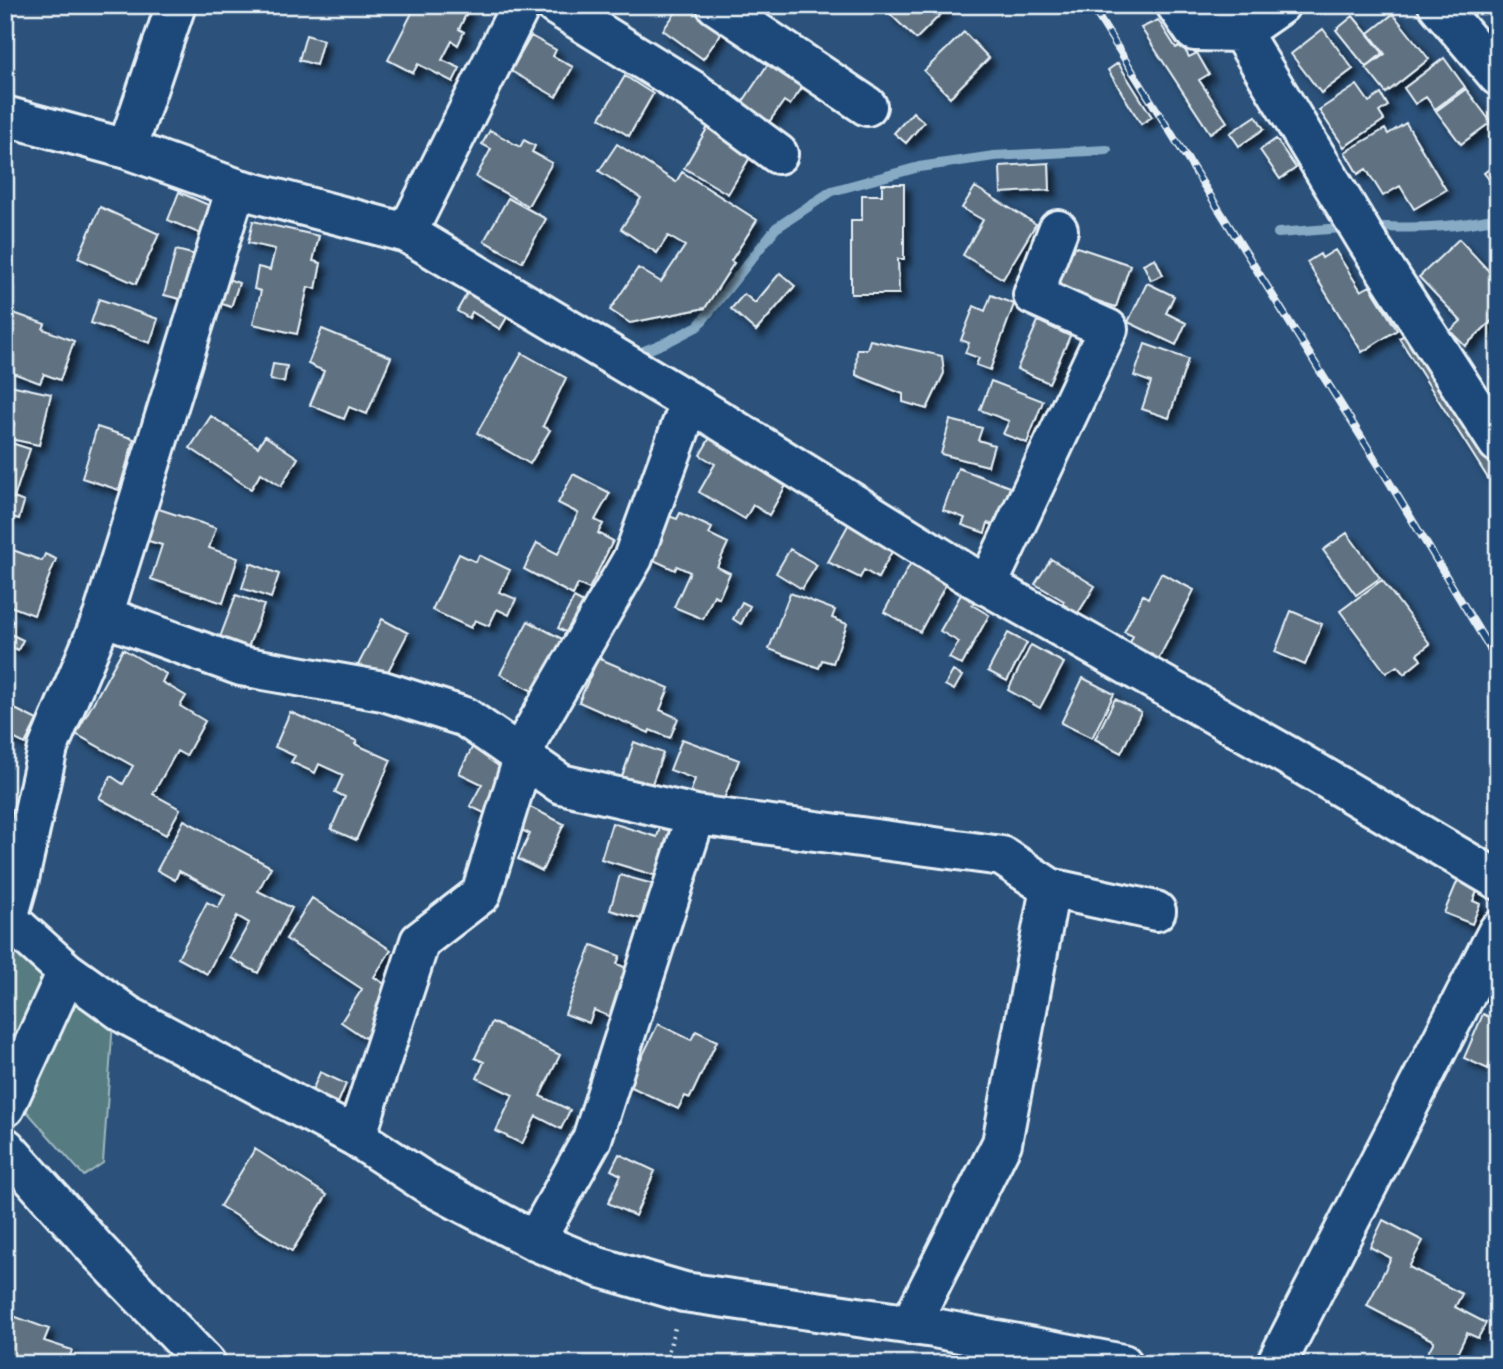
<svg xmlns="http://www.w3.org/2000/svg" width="1503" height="1369" font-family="'Balsamiq Sans',sans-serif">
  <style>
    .green { fill: #567c82; stroke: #9fb6bd; stroke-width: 2 }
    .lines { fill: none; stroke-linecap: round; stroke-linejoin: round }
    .stream { stroke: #87abc5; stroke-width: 10 }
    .building { fill: #607281; stroke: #e8f1f8; stroke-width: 2; filter: url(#shadow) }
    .minor-casing { stroke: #e8f1f8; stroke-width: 44 }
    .tertiary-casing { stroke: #e8f1f8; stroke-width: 44 }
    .secondary-casing { stroke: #e8f1f8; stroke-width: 44 }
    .trunk-casing { stroke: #e8f1f8; stroke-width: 44 }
    .path { stroke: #e8f1f8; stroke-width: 4.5; stroke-dasharray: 2 5; stroke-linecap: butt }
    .minor { stroke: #1f4a7a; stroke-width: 38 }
    .tertiary { stroke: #1f4a7a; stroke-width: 38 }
    .secondary { stroke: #1f4a7a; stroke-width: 38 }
    .trunk { stroke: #1f4a7a; stroke-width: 38 }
    .rail-casing { stroke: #e8f1f8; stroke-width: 8 }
    .rail { stroke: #1f4a7a; stroke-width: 5; stroke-dasharray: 16; stroke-linecap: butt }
  </style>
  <defs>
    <filter id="shadow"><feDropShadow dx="6" dy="6" stdDeviation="3.5" flood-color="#0009"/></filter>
  </defs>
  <rect width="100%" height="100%" fill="#2c527b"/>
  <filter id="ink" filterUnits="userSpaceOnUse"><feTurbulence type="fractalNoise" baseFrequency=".0143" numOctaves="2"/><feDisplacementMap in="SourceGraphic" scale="14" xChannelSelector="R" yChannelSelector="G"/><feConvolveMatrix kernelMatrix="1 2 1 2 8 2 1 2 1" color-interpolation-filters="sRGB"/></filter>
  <g filter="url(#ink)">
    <path class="green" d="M5,939L50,975L5,1078Z
      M75,997L113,1022L103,1163L84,1176L22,1106Z"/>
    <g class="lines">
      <path class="stream" d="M1386,227C1426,229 1458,226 1498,218
        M1278,233L1342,228
        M631,350L637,354L669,341L698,326L776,228L832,191L919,167L994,156L1107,150"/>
    </g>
    <path class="building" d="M416,5H462L468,10L459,29L464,32L458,45L452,41L442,60L460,68L453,82L418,64L413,73L388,60Z
      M681,5H701L727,25L703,59L663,30Z
      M893,5H946L948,7L916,39L887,11Z
      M1393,14L1429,59L1386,93L1366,68L1385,54L1369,33Z
      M1353,16L1383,53L1366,67L1336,30Z
      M1158,20L1176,48L1182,45L1189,57L1197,53L1209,74L1199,80L1227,122L1210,133L1141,28Z
      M1323,29L1353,69L1321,93L1291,54Z
      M964,32L989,58L950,97L924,71Z
      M306,35L323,40L316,65L299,60Z
      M531,36L556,50L553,56L573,67L556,97L511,71Z
      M1444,58L1465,87L1435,109L1426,97L1415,104L1404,88Z
      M770,61L804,85L790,105L784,101L769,122L742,103Z
      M1118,63L1152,117L1141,124L1108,70Z
      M625,76L653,94L629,136L600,118Z
      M1357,85L1369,102L1381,94L1388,106L1379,112L1384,120L1344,147L1319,110Z
      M1466,89L1491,122L1461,144L1436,111Z
      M913,112L924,122L906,143L894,133Z
      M1256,116L1264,129L1239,146L1230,133Z
      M1406,123L1446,190L1414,209L1400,186L1383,196L1366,169L1358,174L1345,152L1385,129L1388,134Z
      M708,127L752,154L728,194L684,168Z
      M490,130L520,147L524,140L535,146L532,152L552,163L528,206L476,177L491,149L482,144Z
      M1276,139L1296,168L1280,179L1260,150Z
      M617,144L676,182L682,172L757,220L731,261L734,263L705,308L630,323L610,310L638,268L661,282L685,246L668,236L657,253L621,229L641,198L599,171Z
      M1498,162V191L1484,173Z
      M1049,163L1050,190L1001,193L1000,166Z
      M882,184H904V259H898L899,294H851V220H862V195H882Z
      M975,187L1036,224L1003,279L963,255L983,220L962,208Z
      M179,192L215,208L203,235L168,220Z
      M508,198L546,219L522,262L484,241Z
      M100,207L159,234L136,284L78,258Z
      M253,221L319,236L313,261L321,263L316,289L308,287L297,334L253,324L261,291L254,289L258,267L270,270L275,249L248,243Z
      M1459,239L1498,281V315L1465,346L1450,331L1461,321L1419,277Z
      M1071,245L1130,265L1116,307L1057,288Z
      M176,250L200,256L188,301L164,295Z
      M1335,250L1361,291L1370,286L1397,330L1362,352L1307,262L1320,254L1322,258Z
      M1155,258L1163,275L1151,280L1143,264Z
      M780,273L795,286L756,331L731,309L744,294L755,303Z
      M220,276L239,283L231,307L211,300Z
      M1147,283L1174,296L1166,313L1186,323L1176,345L1128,322Z
      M469,290L509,314L500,329L472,312L469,318L457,311Z
      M991,295L1014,304L990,370L976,365L979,358L965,353L969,343L961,340L974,306L985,311Z
      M99,299L158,319L150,343L91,323Z
      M5,310L45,324L43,329L74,341L60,380L44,374L40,383L5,370Z
      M1038,321L1070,336L1049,383L1017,369Z
      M322,329L391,357L367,414L349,407L344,419L310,405L324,371L308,364Z
      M1407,334L1498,474V494L1399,338Z
      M870,340L942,356L944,373L927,409L903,402V394L856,375L857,349H867Z
      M1145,344L1188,359L1169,418L1142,409L1151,382L1134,376Z
      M522,353L566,378L543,426L550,430L530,464L477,433Z
      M273,364L287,366L284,382L270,380Z
      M1498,373V409L1485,391L1496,385L1490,377Z
      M991,381L1043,401L1027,443L1003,434L1009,421L980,410Z
      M10,385L51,394L39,445L10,439L14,424L5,422V404Z
      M211,416L258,447L265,436L298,458L281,486L261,473L251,489L190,448Z
      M950,420L982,428L978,440L994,445L988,466L941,454Z
      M97,427L134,439L119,490L82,478Z
      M714,431L788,482L769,515L753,505L745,519L699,492L715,464L700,455Z
      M5,441L30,449L14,498L24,502L19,519L5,515Z
      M958,468L1010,487L996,526L988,523L985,533L962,525L965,518L943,510Z
      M573,474L610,493L595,520L603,524L598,533L613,541L589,589L578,584L573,595L524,569L537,543L558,554L578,513L558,503Z
      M153,507L216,528L209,548L238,558L223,603L151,579L162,545L142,539Z
      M680,513L712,528L709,534L728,543L717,567L730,573L719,598L714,595L703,619L674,607L690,572L677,566L675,570L647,557L666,515L677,519Z
      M853,516L898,540L878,578L864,570L860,578L828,562Z
      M1347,533L1380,578L1356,595L1323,550Z
      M5,547L42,561L45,554L56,559L34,615L5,604Z
      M790,549L817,565L802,589L776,573Z
      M459,554L476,562L479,555L510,570L499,592L516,599L509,615L497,609L489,626L475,620L471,628L432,610Z
      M914,557L950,577L920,632L884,612Z
      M1051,559L1095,586L1075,618L1060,608L1064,601L1035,584Z
      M250,563L279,574L271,598L242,588Z
      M1161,573L1194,590L1157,662L1128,647L1133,636L1124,632L1143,595L1148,598Z
      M1382,580L1430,644L1417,654L1421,660L1404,674L1397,666L1386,673L1340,611Z
      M966,586L979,593L972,605L989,615L962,665L949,658L959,642L940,631Z
      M790,593L835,610L832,618L847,624L833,663L822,660L819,668L769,649Z
      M236,595L264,605L244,658L216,648Z
      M574,598L587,605L571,635L558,628Z
      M742,602L750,606L741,624L733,619Z
      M1291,611L1322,624L1305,665L1275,652Z
      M5,618L13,621L8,633L23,640L18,650L7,645L5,649Z
      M382,619L408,633L384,679L358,665Z
      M528,621L566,641L538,694L500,674Z
      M1008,633L1027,643L1007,681L988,671Z
      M1031,645L1064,663L1040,708L1008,690Z
      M123,649L166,674L162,682L186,696L180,706L205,721L186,756L177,751L153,794L180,809L166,835L99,798L111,776L123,784L133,766L76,734Z
      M598,658L669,688L660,710L678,718L670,738L650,730L649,733L579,702Z
      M953,671L962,676L954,690L945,685Z
      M1083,678L1114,694L1092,738L1061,723Z
      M1115,699L1141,712L1121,753L1095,739Z
      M5,704L37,720L25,744L5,734Z
      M290,712L357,741L355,744L391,760L356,840L331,829L345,797L335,792L343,775L319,764L315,773L291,762L295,756L275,747Z
      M682,739L739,760L719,812L688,800L695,779L670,770Z
      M634,742L663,753L650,789L617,791Z
      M474,744L512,764L486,814L470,806L482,784L459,773Z
      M526,805L564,824L542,871L518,859L530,834L515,827Z
      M663,818L684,824L657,876L601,859L612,823L657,837Z
      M184,820L271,867L258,891L292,908L258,973L230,958L249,923L237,916L207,974L178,958L207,902L218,908L225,895L179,871L175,880L157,870Z
      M620,875L653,884L652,890L659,892L657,902L646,899L641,919L610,910Z
      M1460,875L1480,884L1473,901L1480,904L1472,924L1444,913Z
      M312,898L391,950L374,977L395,991L365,1038L341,1022L362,989L286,939Z
      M592,945L620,956L617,964L631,970L613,1018L594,1010L589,1023L565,1014Z
      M1483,1014L1498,1021V1045L1488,1069L1464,1058Z
      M492,1022L560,1055L540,1096L570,1110L561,1129L536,1116L522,1144L496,1131L513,1095L477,1078L484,1062L475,1058Z
      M658,1024L691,1040L696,1031L717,1041L690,1098L685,1096L678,1109L623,1083L635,1056L641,1059Z
      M320,1072L346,1084L338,1103L312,1091Z
      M255,1149L327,1195L292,1251L220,1206Z
      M619,1154L655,1171L635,1216L608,1203L621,1175L611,1170Z
      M1383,1220L1423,1241L1409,1267L1462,1294L1455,1307L1486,1323L1478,1338L1467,1333L1452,1364H1422L1434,1341L1367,1306L1391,1258L1370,1247Z
      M5,1313L49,1329L44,1341L72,1350L67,1364H5Z"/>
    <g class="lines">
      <defs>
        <path id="minor" d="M555,5L692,90L778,154
          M716,5L867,106
          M1176,5L1194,31L1241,32L1367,241L1498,443
          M5,116L127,149L236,188L407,233L690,402L967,574L1288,756L1498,880
          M127,149L176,5
          M407,233L521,5
          M987,586L1108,329L1033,295L1058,230
          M103,616L241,666L383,691L465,717L561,784L696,815L1002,856L1050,888L1002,1143L910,1325
          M1050,888L1156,911
          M5,916L67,972L127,1015L356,1137L431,1186L535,1241L598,1267L684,1292L934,1328L1123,1364
          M8,918L19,879L48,748L103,616L236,188
          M5,1107L67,972
          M356,1137L420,941L481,894L530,736L633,558L690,402
          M535,1241L592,1139L696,815
          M1276,1364L1498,931"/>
        <path id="tertiary" d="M1438,5L1498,76"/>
        <path id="secondary" d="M1241,32L1280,5"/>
        <path id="trunk" d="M5,1147L97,1250L206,1364"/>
      </defs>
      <use href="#minor" class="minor-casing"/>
      <use href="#tertiary" class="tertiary-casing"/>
      <use href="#secondary" class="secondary-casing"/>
      <use href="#trunk" class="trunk-casing"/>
      <path class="path" d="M665,1364L676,1324"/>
      <use href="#minor" class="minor"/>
      <use href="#tertiary" class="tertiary"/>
      <use href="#secondary" class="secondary"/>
      <use href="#trunk" class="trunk"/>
      <defs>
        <path id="rail" d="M1091,5L1385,475L1498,662"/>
      </defs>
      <use href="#rail" class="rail-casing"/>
      <use href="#rail" class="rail"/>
    </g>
  </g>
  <rect width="1503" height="1369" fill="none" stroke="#1f4a7a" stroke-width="28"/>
  <rect x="14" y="14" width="1475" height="1341" fill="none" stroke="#e8f1f8" stroke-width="2.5" filter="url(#ink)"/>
</svg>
